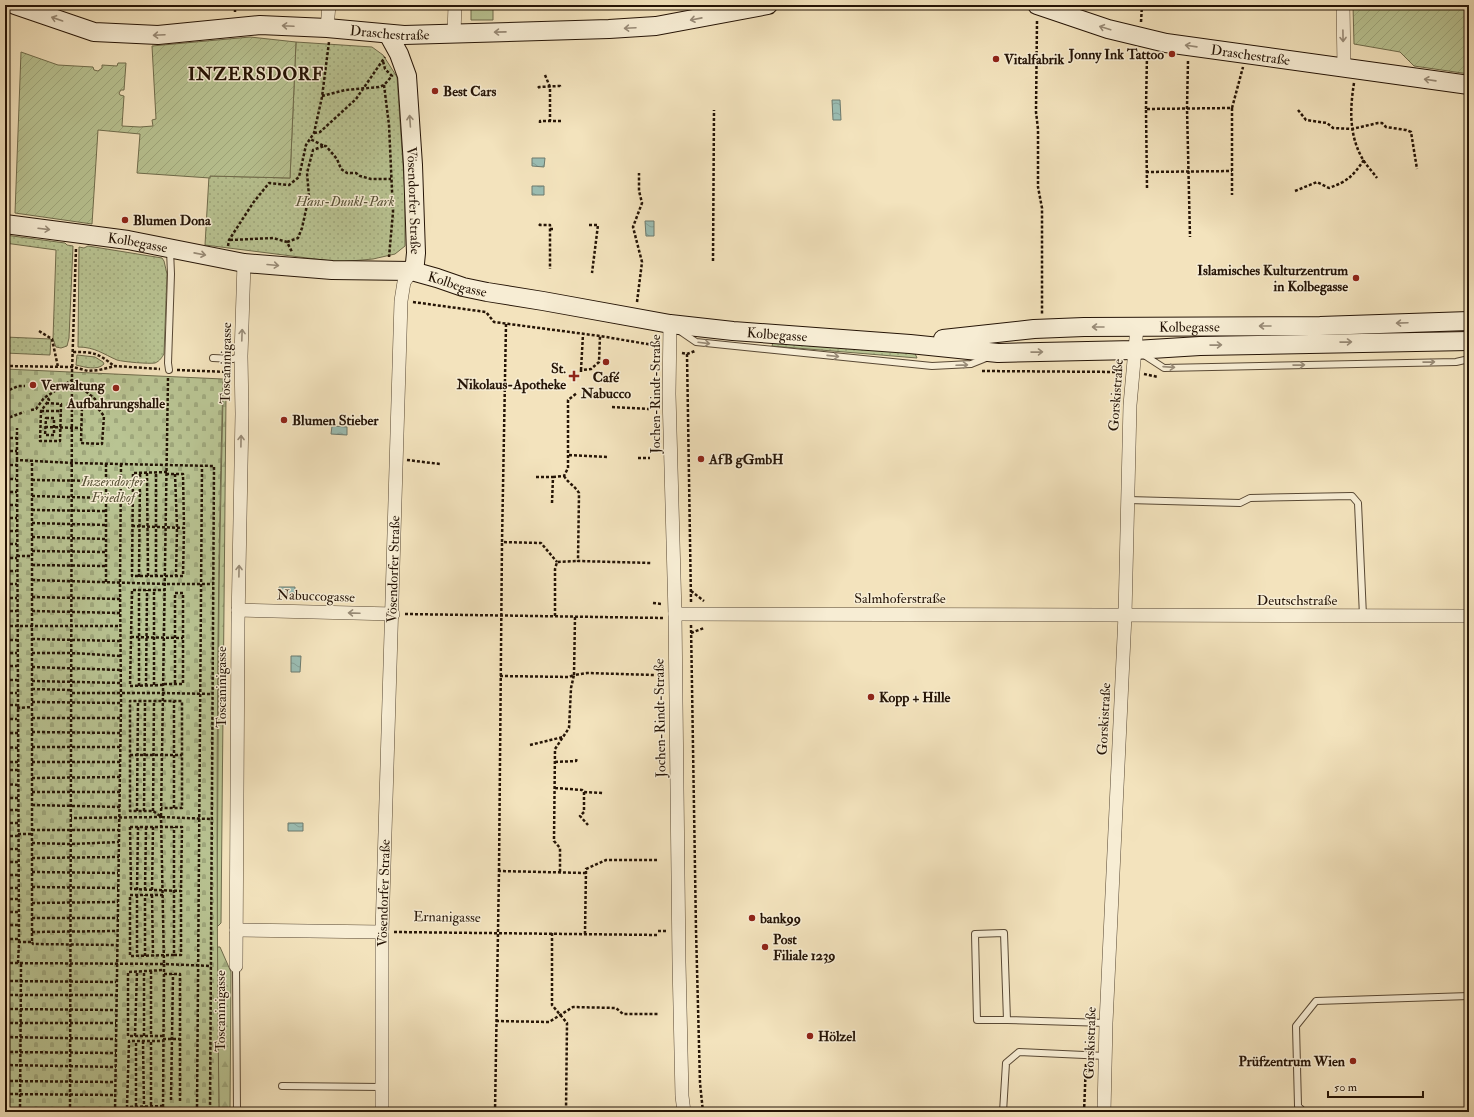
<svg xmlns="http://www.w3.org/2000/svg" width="1474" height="1117" font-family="'IM FELL Double Pica',serif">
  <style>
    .grass { fill: url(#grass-dots); stroke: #6f6c4c }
    .forest { fill: url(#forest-firs); stroke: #6f6c4c }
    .cemetery { fill: url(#cemetery-stones); stroke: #6f6c4c }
    .garden { fill: url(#garden-furrows); stroke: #6f6c4c }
    .pitch { fill: #b9c493; stroke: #6f6c4c }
    .water { fill: url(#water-waves); stroke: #6c7a6e }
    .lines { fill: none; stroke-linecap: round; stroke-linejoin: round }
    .lane-casing { stroke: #584834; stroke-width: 8 }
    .street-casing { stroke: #584834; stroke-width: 14 }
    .secondary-casing { stroke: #251406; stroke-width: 20 }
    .path { stroke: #251406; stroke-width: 2.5; stroke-dasharray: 3 2; stroke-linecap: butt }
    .lane { stroke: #f7edd4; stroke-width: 6 }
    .street { stroke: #f7edd4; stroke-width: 13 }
    .secondary { stroke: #f7edd4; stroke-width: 18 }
    .oneway { stroke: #988b77 }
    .poi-dot { fill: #8f2418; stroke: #f7edd4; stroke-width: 1.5 }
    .labels { text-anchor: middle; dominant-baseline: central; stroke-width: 3; stroke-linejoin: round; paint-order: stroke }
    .street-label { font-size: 14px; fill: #251406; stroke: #f7edd4 }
    .poi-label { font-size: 14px; font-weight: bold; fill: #251406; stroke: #f7edd4; text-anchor: start }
    .park-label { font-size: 14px; font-style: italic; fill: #595237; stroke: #f7edd4 }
    .district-label { font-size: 18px; font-weight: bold; letter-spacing: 1px; fill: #251406; stroke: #f7edd4 }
  </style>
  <defs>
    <pattern id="grass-dots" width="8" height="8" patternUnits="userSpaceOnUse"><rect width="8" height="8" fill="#b9c493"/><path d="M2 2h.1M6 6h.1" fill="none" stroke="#9fa87d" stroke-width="1.8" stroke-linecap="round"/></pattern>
    <pattern id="forest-firs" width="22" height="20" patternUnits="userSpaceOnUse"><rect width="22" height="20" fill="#b9c493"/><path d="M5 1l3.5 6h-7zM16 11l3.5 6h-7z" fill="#9fa87d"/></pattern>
    <pattern id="cemetery-stones" width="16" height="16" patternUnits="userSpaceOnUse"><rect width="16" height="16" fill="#b9c493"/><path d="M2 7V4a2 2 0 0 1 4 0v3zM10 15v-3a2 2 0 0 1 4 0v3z" fill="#9fa87d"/></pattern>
    <pattern id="garden-furrows" width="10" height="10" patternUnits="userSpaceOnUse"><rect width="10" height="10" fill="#b9c493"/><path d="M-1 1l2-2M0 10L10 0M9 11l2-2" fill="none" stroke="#9fa87d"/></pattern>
    <pattern id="water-waves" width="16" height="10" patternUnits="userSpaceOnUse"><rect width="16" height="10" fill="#9bbeb4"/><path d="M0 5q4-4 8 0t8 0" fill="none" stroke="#85a299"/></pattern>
  </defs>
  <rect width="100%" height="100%" fill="#f3e3bd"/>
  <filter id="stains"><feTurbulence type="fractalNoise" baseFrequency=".005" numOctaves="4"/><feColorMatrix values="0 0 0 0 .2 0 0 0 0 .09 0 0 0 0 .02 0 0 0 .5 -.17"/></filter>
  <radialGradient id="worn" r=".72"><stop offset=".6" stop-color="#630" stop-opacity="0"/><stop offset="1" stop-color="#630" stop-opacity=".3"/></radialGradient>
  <path class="grass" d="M296,42L372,47L383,55L397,77L405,194V246L395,254L373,259L339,262L205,245L209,176L290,178Z
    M5,235L65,243L67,245L73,246L69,338L67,346L61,348L56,347L53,339L56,250L5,243Z
    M88,246L162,258L164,261L167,274L164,354C162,357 160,361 155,363C149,364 124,362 117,360C103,354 95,347 78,347L79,247L84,248Z
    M5,337L51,339L50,355L5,353Z
    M773,342L914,351L917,358L772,346Z
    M77,355L95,357L103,362L104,364C97,371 85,367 76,365Z"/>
  <path class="forest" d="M223,396L226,397L221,923L217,927L219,585Z
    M217,947H220L231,972L230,1112H219Z"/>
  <path class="cemetery" d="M5,369L223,379C216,623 216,868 219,1112H5Z"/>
  <path class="garden" d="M1353,5H1469V74L1414,66L1400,52L1354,44Z
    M250,37L296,42L290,178L210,176V178L137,173L140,134L98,130L92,224L15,213L21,52L58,65L93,67L94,70L98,71L102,68V65L117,66L118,63H126L124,90H121L119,93L120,95L124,96L122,126L140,127L153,126L152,120L156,119L152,46Z"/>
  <path class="pitch" d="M471,5H493V20H471Z"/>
  <path class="water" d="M832,100H840L841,120H833Z
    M532,158H545L544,167L532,166Z
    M532,186H544V195H532Z
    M645,221H654V236H646Z
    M332,426L347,427V435L331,434Z
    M279,587H295V596H279Z
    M291,656H301L300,672H291Z
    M288,823H303V831H288Z"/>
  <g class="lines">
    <defs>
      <path id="lane" d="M680,331L696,342L932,366L971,364L986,358
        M1144,355L1164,368L1456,362L1469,359
        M213,358L233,359L241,356
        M169,370L168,363L171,274L170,250
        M1128,500L1240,503L1250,498L1352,496L1358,503L1363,616
        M236,966L237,1112
        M1007,1020H977L975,934L1004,933L1007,1020L1106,1023
        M282,1086L382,1087
        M1003,1112L1006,1063L1019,1052L1106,1056
        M1304,1112L1298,1106L1296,1026L1316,1001L1469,996"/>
      <g id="street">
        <path d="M1343,5L1344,67"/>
        <path d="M327,28L329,5"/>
        <path d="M454,33L455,5"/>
        <path d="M670,324L669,394L675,614L679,962L682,1096L684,1112"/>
        <path d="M238,610L393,614"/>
        <path d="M675,614L1469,616"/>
        <path d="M236,930L382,932"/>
        <path d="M236,966L238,623L242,414L241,356L244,263"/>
        <path id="s1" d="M382,1112V932L401,301L404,282L412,271"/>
        <path d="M1104,1112L1106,1023L1125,615L1130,405L1137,327"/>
      </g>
      <g id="secondary">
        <path id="s2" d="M15,5L94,32L158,35L260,25L327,28L404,35L609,29L656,26L768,5"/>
        <path id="s3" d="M1037,5L1108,29L1166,43L1469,85"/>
        <path id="s4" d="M388,34L399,54L407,76L413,165L416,253L415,263L412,271"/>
        <path id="s5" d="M5,224L128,240L244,263L332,270L412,271L437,278L463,287L487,292L543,301L670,324L733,331L910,344L998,353L1135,350L1200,346L1469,341"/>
        <path id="s6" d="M943,339L1034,329L1084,327L1320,326L1469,321"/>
      </g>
    </defs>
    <use href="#lane" class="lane-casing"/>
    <use href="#street" class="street-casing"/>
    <use href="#secondary" class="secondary-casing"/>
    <path class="path" d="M180,8L182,5
      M235,12V5
      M1037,21L1036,112L1038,129V187L1042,208V315
      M1141,22L1142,5
      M5,48L7,17
      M1188,61L1187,108L1190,237
      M545,75L550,87V121H561V122
      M1354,83C1350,108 1349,133 1361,156C1365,164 1372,171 1377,178
      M384,85L389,125L393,212L389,257
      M538,88L539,87L560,86V87
      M322,96L345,90L379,87L384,85L392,76L385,69L383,61
      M1232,108L1243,67
      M1146,109L1147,54
      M1298,110L1306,120L1327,123L1333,128L1352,129L1378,123H1382L1386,127L1406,130L1411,132L1417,169
      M540,123V121H550
      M314,133L320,132L356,99L385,57
      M324,146H326L337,159L341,169L347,173H356L360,176L371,179H391
      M1146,172L1232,171
      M1147,188L1146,109L1232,108V195
      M1295,191L1317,182L1329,188C1348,181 1352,177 1364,160
      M539,224L540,225H550V269
      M589,225H598L592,273
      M550,229H554
      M230,240L273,238L287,242L292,252
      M287,242L298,238L302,228L309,196L307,173L313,150L324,146L310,139
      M228,246L229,240L253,203L269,183L289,185L299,177L306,145L314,133L322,97L329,42
      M713,261L714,110
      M413,302L486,312L494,322L600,336L659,346
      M637,302L642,262L633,227L642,203L639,191V173
      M506,324L502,542L541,543L557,562
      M39,331L52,339L58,367
      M73,352C94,352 98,353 114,366
      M682,353L687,354L695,351
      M687,354L691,602
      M5,366L73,367L88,371L99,370L115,366L160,369
      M177,370L229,372
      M581,370L583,334
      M982,371L1121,372
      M581,372V370L591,369L599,362L600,336
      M1144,374L1158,377
      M168,378L161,817L211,819
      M5,392L18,386H25
      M46,403L61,404L60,441H40L41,411L49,400L47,397
      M612,407L649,409
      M31,410L36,409L44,398L72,380L95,399L96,406H82L81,443L102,444L104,416L96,406
      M41,411H61
      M46,418H54V435H45Z
      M5,419L24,412
      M45,427L81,428
      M5,438H17
      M5,451H17
      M569,455L607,457
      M638,458H650
      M17,460V428
      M407,460L440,464
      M106,464V582
      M5,465H17
      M167,472L133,473L132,576H183L184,528
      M147,473L148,577
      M175,474L177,527L176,576
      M564,476C568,483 575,486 579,493L578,561L651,563
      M536,477H553L552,503
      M553,477L564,476L568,468V400L577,393
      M5,479H16
      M32,480L106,481
      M5,492H17
      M32,496L106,498
      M5,505H17
      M32,510L106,511
      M5,518H17
      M32,523L106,525
      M132,526L184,528L183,474H167
      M5,531H17
      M32,537L106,539
      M5,544H17
      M32,551L106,552
      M17,556H32
      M5,558H17
      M32,565L106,566
      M5,571H16
      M139,577L140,473
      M156,577V473
      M32,580L165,584H213
      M5,584H17
      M691,591L704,601
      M32,597L120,599
      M5,598H17
      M653,603L662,604
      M5,611H17
      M32,611L120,613
      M405,614L664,618
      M555,616V569L557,562L578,561
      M575,617L574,675L587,673L654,675
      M691,625L696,930L700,1083L703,1112
      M5,626H120
      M691,633L704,628
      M131,637L183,638
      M32,639L121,641
      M5,640H17
      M5,653H17
      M32,653H72L121,656
      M5,666H17
      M32,667L121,670
      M500,676L569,677L574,675L571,688L569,728L555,749L554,841L560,848V872
      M5,680H17
      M32,681L121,683
      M164,684H183V593H175V684
      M154,685V590
      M163,685L130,686L132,590H165
      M139,686V590
      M146,686L147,590
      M32,689L71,690
      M5,693H17
      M72,693H163L212,694
      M32,702L121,703
      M5,705H17
      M17,708L32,707
      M32,718H121
      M5,719H17
      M32,732L120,733
      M5,733H18
      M530,745L563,737
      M5,747L18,748
      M32,747H120
      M130,755H182
      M5,762H18
      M32,762H120
      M555,762L576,761L577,758
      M5,770H18
      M32,778L120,777
      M5,784L18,785
      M555,788L582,790L584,792L603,793
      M32,792H120
      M584,792V812L580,816L588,825
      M5,798H18
      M32,805L120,807
      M174,808V701
      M5,810H18
      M137,811L138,701
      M144,811L145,701
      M153,811L154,701
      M160,816L153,811H130V701H182V808H161
      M5,823H18
      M130,827H182L181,891L131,889Z
      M32,830H119
      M18,834H32
      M5,836H18
      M32,843L71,844L119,842
      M5,849H18
      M32,858L119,857
      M5,862H18
      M499,871L502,542
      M32,872L118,873
      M5,875H18
      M32,887L118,888
      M5,888H18
      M137,890L138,827
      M145,890L146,827
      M152,890L153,827
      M137,895V956
      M152,895L153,956
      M163,895H130V956L174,955V827
      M5,899H18
      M32,903L118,902
      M5,912H18
      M32,918H118
      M5,925H18
      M658,931H667
      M32,932L117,931
      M394,932L658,935
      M552,933V1005L567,1023L566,1112
      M585,934L586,869L606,860H657
      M5,939H18
      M19,942L17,460L72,463L214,466L210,1112
      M32,942L33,944L117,945
      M174,955H181V891
      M145,956V895
      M5,963L164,964L161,817L71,818
      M18,963L19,942H32V461
      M151,971V1036
      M164,974H180V1101
      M5,981L116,982
      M5,995H116
      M5,1009L116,1010
      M496,1021L549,1022L573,1007L616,1008L623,1014H659
      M5,1023H116
      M135,1036L137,972
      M144,1036V971
      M163,1036H128V972L164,970
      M5,1037L116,1039
      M163,1039H180
      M143,1041L144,1107
      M151,1042V1106
      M5,1052L116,1053
      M5,1065L116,1067
      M5,1081L115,1082
      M5,1094L115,1095
      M171,1100L173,974
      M136,1106V1041
      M163,1106L127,1107L129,1041H163
      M20,1112L21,963
      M70,1112L72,372L76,248
      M115,1112L121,703L120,583L121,464
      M163,1112L164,964L211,966
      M197,1112L202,466
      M495,1112L499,871L586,873
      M1084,1112L1086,1063"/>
    <use href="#lane" class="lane"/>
    <use href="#street" class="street"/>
    <use href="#secondary" class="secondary"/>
  </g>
  <defs><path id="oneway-shaft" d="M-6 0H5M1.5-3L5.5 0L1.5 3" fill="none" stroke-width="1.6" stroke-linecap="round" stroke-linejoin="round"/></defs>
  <g class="oneway">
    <use href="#oneway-shaft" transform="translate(57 19) rotate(-161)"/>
    <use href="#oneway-shaft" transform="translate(696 19) rotate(169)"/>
    <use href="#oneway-shaft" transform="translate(288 26) rotate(-177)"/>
    <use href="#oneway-shaft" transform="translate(630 28) rotate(177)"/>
    <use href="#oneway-shaft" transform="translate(1105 28) rotate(-163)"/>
    <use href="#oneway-shaft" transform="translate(500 32) rotate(179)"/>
    <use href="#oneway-shaft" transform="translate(159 35) rotate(177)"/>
    <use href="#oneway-shaft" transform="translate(1343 36) rotate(89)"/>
    <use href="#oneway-shaft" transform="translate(1191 46) rotate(-172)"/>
    <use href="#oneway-shaft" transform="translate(1430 80) rotate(-172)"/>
    <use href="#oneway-shaft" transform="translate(410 121) rotate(-94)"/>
    <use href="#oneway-shaft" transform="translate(44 229) rotate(7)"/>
    <use href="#oneway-shaft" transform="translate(200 254) rotate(11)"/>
    <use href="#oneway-shaft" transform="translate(273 265) rotate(5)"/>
    <use href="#oneway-shaft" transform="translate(1402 323) rotate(178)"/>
    <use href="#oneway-shaft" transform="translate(1265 326) rotate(180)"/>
    <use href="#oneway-shaft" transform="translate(1098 327) rotate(-180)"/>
    <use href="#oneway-shaft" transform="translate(242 335) rotate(-88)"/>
    <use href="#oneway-shaft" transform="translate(1346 342) rotate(-1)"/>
    <use href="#oneway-shaft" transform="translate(704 343) rotate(7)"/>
    <use href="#oneway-shaft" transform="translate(1216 345) rotate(-1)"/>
    <use href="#oneway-shaft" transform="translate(1037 352) rotate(-1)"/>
    <use href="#oneway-shaft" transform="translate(833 356) rotate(6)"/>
    <use href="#oneway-shaft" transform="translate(1429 362) rotate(-1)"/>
    <use href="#oneway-shaft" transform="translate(962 365) rotate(-2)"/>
    <use href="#oneway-shaft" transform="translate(1299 365) rotate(-1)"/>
    <use href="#oneway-shaft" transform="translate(1169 367) rotate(4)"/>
    <use href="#oneway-shaft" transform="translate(241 441) rotate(-89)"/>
    <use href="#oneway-shaft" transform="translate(239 571) rotate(-89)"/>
    <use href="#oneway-shaft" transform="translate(354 613) rotate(-178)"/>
  </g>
  <g class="poi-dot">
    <circle cx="1172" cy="54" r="4"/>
    <circle cx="996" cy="59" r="4"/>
    <circle cx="435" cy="91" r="4"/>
    <circle cx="125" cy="220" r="4"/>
    <circle cx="1356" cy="278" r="4"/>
    <circle cx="606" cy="362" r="4"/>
    <path d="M572 370h4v4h4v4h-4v4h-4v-4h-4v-4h4z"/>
    <circle cx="33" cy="385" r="4"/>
    <circle cx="116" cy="388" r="4"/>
    <circle cx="284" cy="420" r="4"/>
    <circle cx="701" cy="459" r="4"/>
    <circle cx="871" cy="697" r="4"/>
    <circle cx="752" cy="918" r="4"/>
    <circle cx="765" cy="947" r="4"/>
    <circle cx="810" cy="1036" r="4"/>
    <circle cx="1353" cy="1061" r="4"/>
  </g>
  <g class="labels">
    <g class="street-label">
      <text stroke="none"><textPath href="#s2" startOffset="380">Draschestraße</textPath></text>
      <text stroke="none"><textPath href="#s3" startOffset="220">Draschestraße</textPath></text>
      <text stroke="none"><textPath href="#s4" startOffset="171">Vösendorfer Straße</textPath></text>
      <text stroke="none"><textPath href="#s5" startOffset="134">Kolbegasse</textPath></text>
      <text stroke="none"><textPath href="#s5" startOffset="458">Kolbegasse</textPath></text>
      <text stroke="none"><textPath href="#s6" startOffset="247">Kolbegasse</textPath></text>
      <text stroke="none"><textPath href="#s5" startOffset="782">Kolbegasse</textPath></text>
      <text transform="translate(226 363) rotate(-89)">Toscaninigasse</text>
      <text transform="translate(655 394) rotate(-90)">Jochen-Rindt-Straße</text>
      <text transform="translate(1116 395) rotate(-86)">Gorskistraße</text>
      <text stroke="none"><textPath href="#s1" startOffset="543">Vösendorfer Straße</textPath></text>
      <text transform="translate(316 596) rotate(2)">Nabuccogasse</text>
      <text x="900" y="598">Salmhoferstraße</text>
      <text x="1297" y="600">Deutschstraße</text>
      <text transform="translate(221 687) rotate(-90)">Toscaninigasse</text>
      <text transform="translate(660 718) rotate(-91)">Jochen-Rindt-Straße</text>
      <text transform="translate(1104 719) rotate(-87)">Gorskistraße</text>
      <text stroke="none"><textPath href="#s1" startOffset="219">Vösendorfer Straße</textPath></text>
      <text transform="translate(447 917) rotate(1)">Ernanigasse</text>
      <text transform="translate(220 1011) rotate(-90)">Toscaninigasse</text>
      <text transform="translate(1090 1043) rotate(-88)">Gorskistraße</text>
    </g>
    <g class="poi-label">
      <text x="1164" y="54" text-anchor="end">Jonny Ink Tattoo</text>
      <text x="1004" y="59">Vitalfabrik</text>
      <text x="443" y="91">Best Cars</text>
      <text x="133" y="220">Blumen Dona</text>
      <text x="1348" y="270" text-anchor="end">Islamisches Kulturzentrum<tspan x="1348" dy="16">in Kolbegasse</tspan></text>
      <text x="566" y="368" text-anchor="end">St.<tspan x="566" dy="16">Nikolaus-Apotheke</tspan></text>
      <text x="606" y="377" text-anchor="middle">Café<tspan x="606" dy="16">Nabucco</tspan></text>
      <text x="41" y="385">Verwaltung</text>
      <text x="116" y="403" text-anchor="middle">Aufbahrungshalle</text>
      <text x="292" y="420">Blumen Stieber</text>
      <text x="709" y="459">AfB gGmbH</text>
      <text x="879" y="697">Kopp + Hille</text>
      <text x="760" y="918">bank99</text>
      <text x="773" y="939">Post<tspan x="773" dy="16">Filiale 1239</tspan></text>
      <text x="818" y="1036">Hölzel</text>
      <text x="1345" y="1061" text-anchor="end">Prüfzentrum Wien</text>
    </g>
    <g class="park-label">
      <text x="345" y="201">Hans-Dunkl-Park</text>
      <text x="113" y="481">Inzersdorfer<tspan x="113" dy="16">Friedhof</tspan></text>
    </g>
    <g class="district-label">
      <text x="256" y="74">INZERSDORF</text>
    </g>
  </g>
  <rect width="1474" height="1117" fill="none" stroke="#f3e3bd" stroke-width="20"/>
  <rect x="6" y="6" width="1462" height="1105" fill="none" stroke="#251406" stroke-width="2"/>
  <rect x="10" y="10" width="1454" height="1097" fill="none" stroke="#251406"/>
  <path d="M1328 1091v6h95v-6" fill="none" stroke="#251406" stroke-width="2"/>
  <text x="1334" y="1091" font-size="12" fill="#251406" stroke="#f7edd4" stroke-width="3" paint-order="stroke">50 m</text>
  <rect width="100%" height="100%" filter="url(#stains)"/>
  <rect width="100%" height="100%" fill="url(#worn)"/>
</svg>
